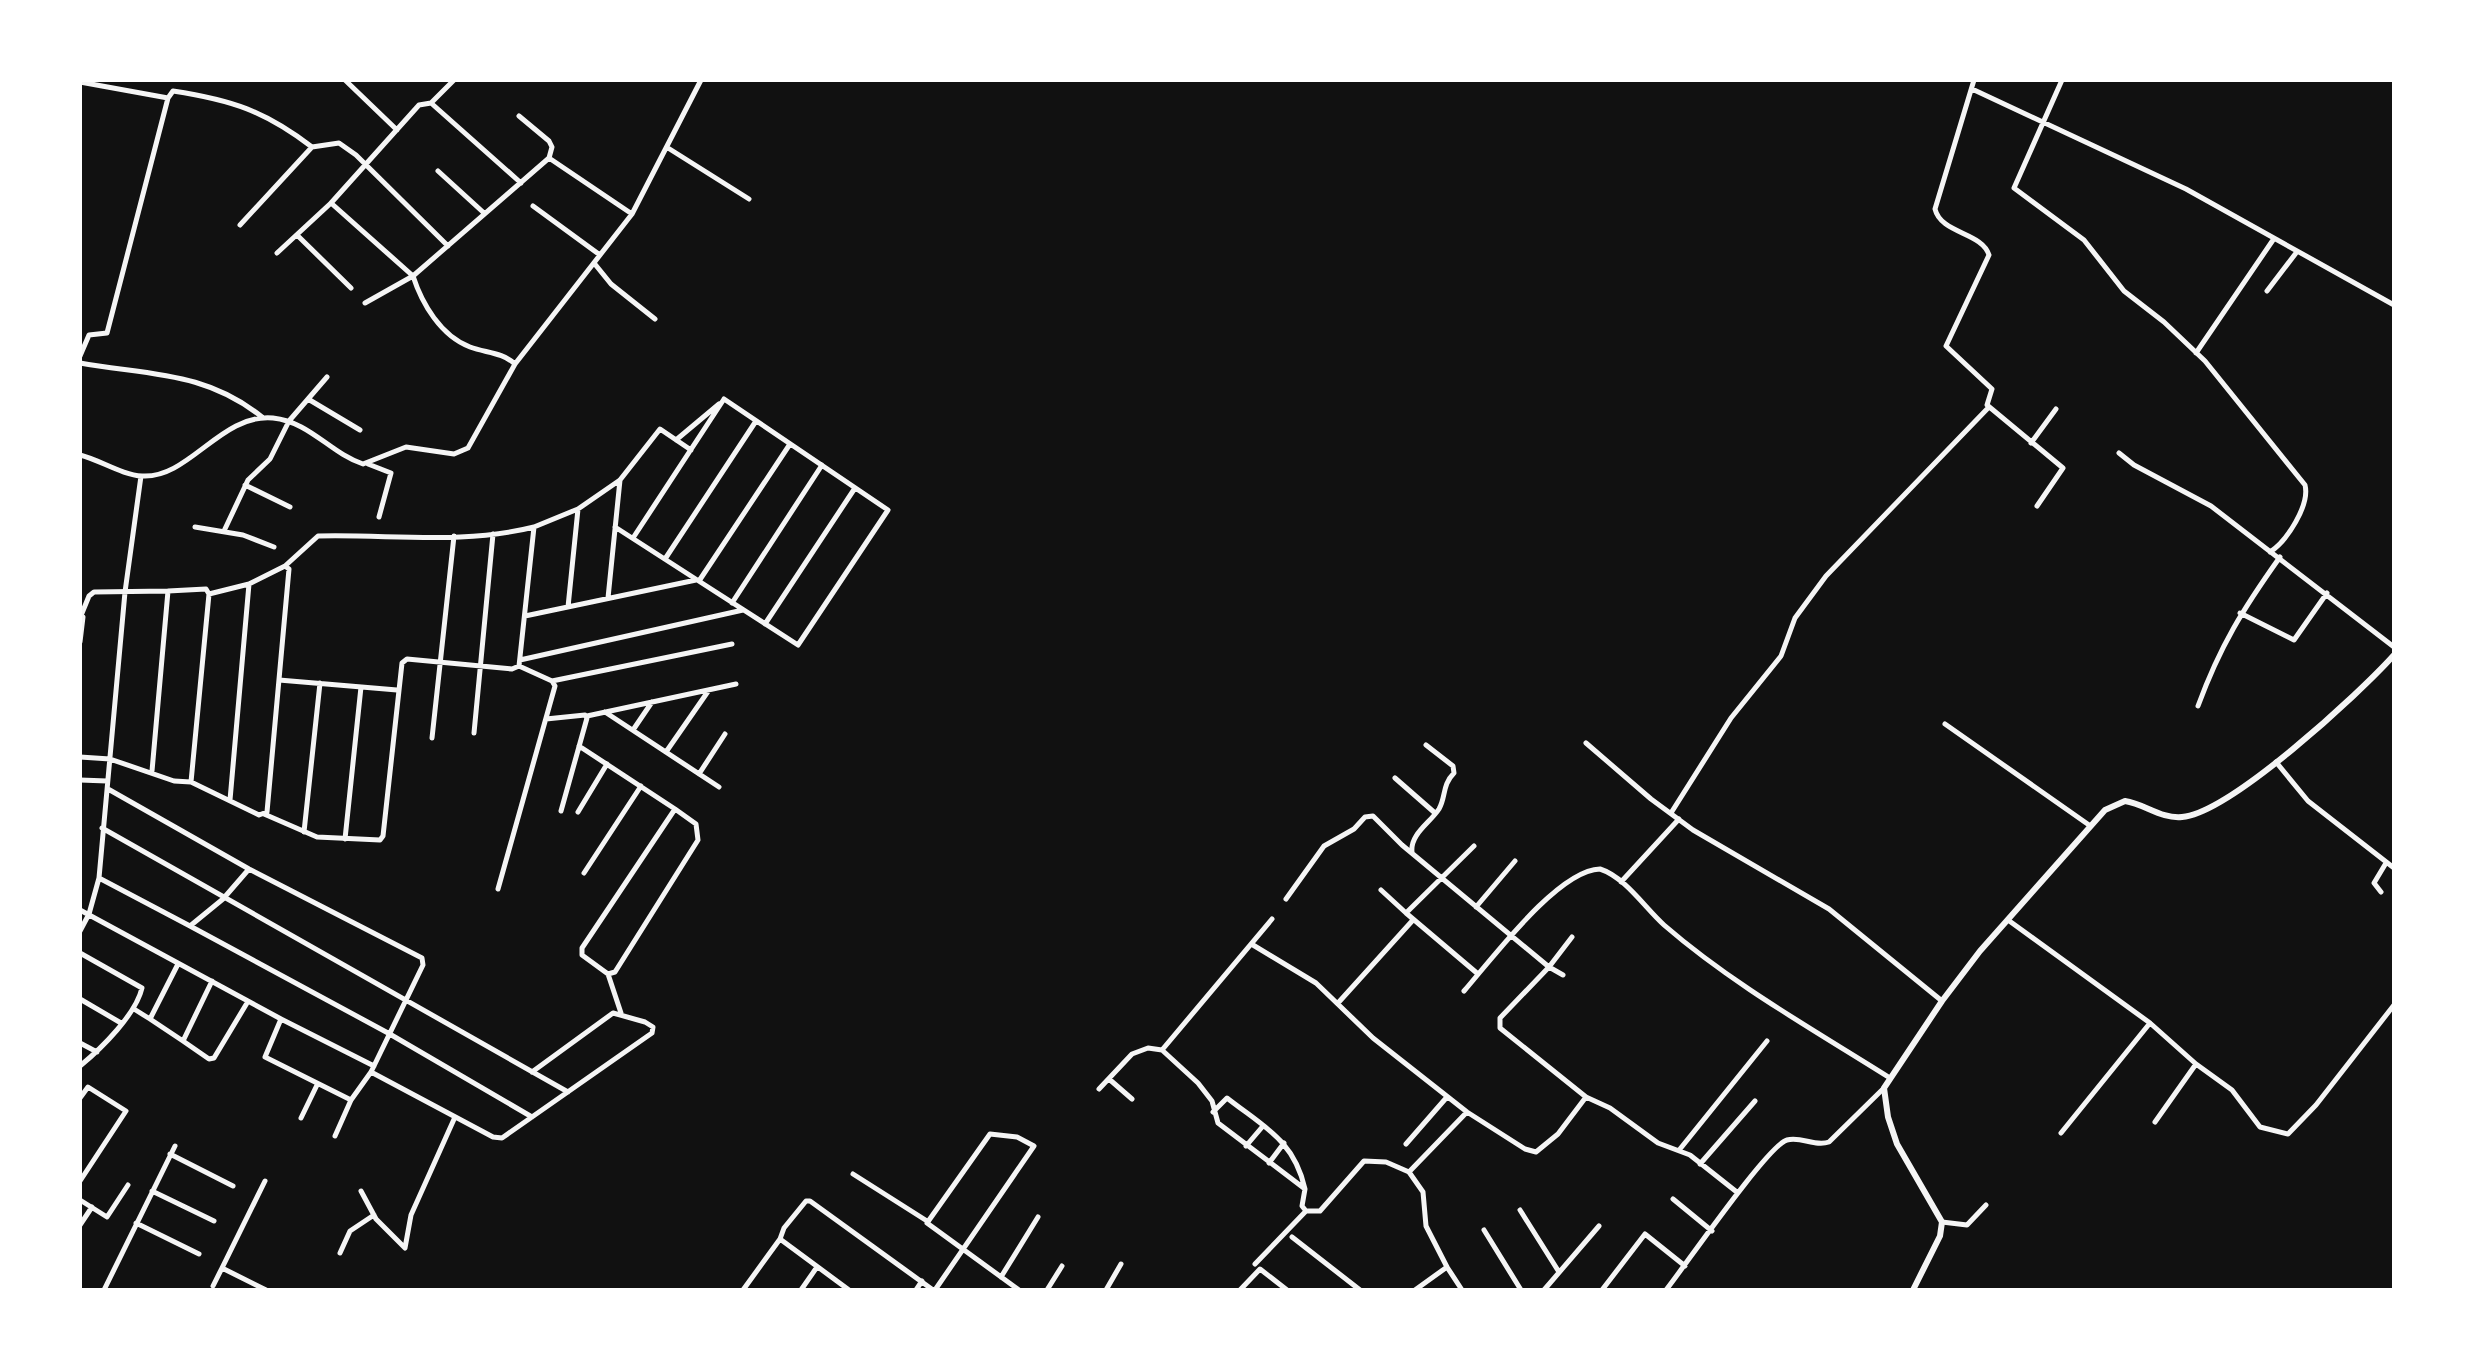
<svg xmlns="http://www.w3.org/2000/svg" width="2474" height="1370" font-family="'Archivo Narrow',sans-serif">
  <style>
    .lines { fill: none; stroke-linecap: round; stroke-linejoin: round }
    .minor { stroke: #f5f5f5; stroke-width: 5 }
    .tertiary { stroke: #f5f5f5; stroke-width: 6 }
  </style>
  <rect width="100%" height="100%" fill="#111"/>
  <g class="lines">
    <path class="minor" d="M345,80L397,130
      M1974,80L1935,209C1941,234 1982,232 1989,255L1946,346L1992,389L1987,405L2063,468L2037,506
      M2062,80L2014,188L2084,240L2124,291L2164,322L2205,361L2305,485C2310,505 2287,541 2270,552
      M80,82L168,98L173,91C232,100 265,111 312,147
      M1972,89L2186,189L2394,305
      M431,103L521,183
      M431,103L454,80
      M519,116L549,141L552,147L549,158
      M668,148L749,199
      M438,171L484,213
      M331,203L413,276L549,158L632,214
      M533,206L600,255
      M240,225L312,147L339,143L356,155L448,246
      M298,236L351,288
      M277,253L331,203L419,105L431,103
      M594,263L611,284L655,319
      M2267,291L2296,253
      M365,303L413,276C422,304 441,336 470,347C486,353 502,352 515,364
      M2196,353L2273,240
      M80,356L89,335L107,333L168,98
      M80,363C148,375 205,371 262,417
      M308,399L360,430
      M676,440L719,404
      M2031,443L2056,409
      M2119,453L2134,465L2211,506L2394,647
      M80,455C100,460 122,475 142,476C189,479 221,413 273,418C310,422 330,453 363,464L406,447L454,454L468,448L515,364L632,214L701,80
      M368,464L391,473L379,517
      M245,485L290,507
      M195,527L243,535L274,547
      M534,527L578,509L620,480L660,429L691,450
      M615,527C676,566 737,606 798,645L888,510L724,399L633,538
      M224,531L248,480L270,459L289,421L327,377
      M665,559L756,421
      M699,581L790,444
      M608,598L620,480
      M732,603L822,465
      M568,607L578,509
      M2240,613L2294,640L2327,593
      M525,616L696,580
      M80,618L89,596L94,592L168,591L152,771
      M765,624L855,488
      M80,642L83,617
      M520,660L743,610
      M279,680L397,690
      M552,681L732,644
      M2198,706C2220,646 2243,609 2280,557
      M605,712L719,787
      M587,716L736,684
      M546,719L585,715L587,718L561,811
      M1945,724L2089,825
      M633,730L652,702
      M474,733L493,534
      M432,738L454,536
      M1586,743L1651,799L1693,830L1829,909L1942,1001
      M579,746L675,809
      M666,752L709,690
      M80,757L110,759L174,781L191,782L209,594L206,589L168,591
      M2276,762L2308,801L2394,868
      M699,774L725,734
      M1395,778L1435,813
      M80,780L107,781
      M191,782L259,815L267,812L289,569L285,566L249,584L209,594
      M230,800L249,584
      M675,809L696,824L698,840L615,972L608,974L582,955V948Z
      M578,812L607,764
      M1671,813L1731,718L1781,656L1795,618L1826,576L1989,407
      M264,814L317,837L380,840L383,836L402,663L407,659L512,669L519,666L534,527C463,545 390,534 318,536L285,566
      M102,828L568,1092
      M304,832L320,683
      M345,839L361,687
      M1474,846L1406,913L1478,974
      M1412,852C1410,834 1430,823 1439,809C1446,797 1442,785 1454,773L1453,766L1426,745
      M584,873L641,786
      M99,878L190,926L223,899L249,869
      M1621,882L1679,819
      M498,889L555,686L552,681L519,666
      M1381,890L1406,913
      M2381,892L2374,883L2386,863
      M1286,899L1324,846L1354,829L1365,817L1373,816L1402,845L1549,967L1500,1018V1028L1586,1097L1610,1108L1658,1143L1690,1155L1738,1193
      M1476,907L1515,861
      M80,910L281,1019L265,1057L351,1100L371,1072L423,965L422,958L249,869L108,789
      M2008,920L2150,1023L2196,1064L2155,1122
      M190,926L388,1033L532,1117
      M80,931L89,914L99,878L125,592L141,476
      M1253,945L1316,983L1373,1038L1467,1112L1525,1149L1536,1152L1558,1134L1586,1097
      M80,953L142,988C136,1014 102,1048 80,1066
      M608,974L621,1013
      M1563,975L1549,967L1572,937
      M1464,991C1492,959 1558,870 1600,869C1625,877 1645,908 1664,925C1732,984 1814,1030 1890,1078
      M80,999L121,1023
      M1338,1003L1413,920
      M134,1009L150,1019L178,964
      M150,1019L183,1041L212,981
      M281,1019L374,1066
      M183,1041L209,1059L214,1058L247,1003
      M80,1043L97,1052
      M1162,1050L1272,919
      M2196,1064L2232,1090L2260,1127L2288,1134L2316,1105L2394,1005
      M371,1072L493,1137L502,1138L652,1033L653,1027L645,1022L613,1013L532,1072
      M1109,1079L1132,1099
      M1099,1089L1132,1054L1148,1048L1162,1050L1198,1083L1212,1101L1218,1123L1305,1189L1302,1206L1306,1211L1255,1264
      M80,1098L88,1087L126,1111L80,1181
      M1213,1112L1227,1098C1264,1127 1294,1140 1305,1189
      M301,1118L317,1085
      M2061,1133L2150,1023
      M335,1136L351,1100
      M1406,1144L1447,1097
      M1246,1146L1263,1126
      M1680,1149L1767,1041
      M170,1154L233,1186
      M1269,1163L1284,1143
      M1700,1164L1755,1101
      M1409,1172L1423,1192L1426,1226L1447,1267
      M853,1174L927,1221
      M265,1181L222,1268L266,1290
      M152,1191L214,1221
      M361,1191L376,1219L405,1248L411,1215L455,1117
      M1673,1199L1712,1231
      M80,1200L107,1217L128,1185
      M1520,1210L1559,1272
      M1306,1211H1320L1364,1161L1386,1162L1409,1172L1467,1112
      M1942,1222L1967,1225L1986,1205
      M136,1223L199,1254
      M80,1225L92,1207
      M1484,1230L1521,1290
      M1292,1237L1360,1290
      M340,1253L350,1231L374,1215
      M1001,1277L1038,1217
      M213,1286L222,1268
      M104,1290L175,1146
      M743,1290L780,1239
      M801,1290L817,1267
      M849,1290L780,1239L784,1228L806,1201H810L933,1290
      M916,1290L922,1281
      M935,1290L1034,1146L1017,1137L990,1134L927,1223L1019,1290
      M1047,1290L1062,1266
      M1106,1290L1121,1264
      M1240,1290L1260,1269L1287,1290
      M1415,1290L1447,1267L1462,1290
      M1544,1290L1599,1226
      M1602,1290L1645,1234L1685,1266
      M1666,1290C1685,1266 1768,1145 1787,1140C1801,1136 1815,1147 1829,1142L1884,1088"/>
    <path class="tertiary" d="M1913,1290L1940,1236L1942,1222L1897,1144L1888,1117L1884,1088L1942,1001L1980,951L2105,810L2125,801C2145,804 2161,819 2182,817C2230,813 2359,694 2394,655"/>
  </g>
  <rect width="2474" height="1370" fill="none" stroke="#ffffff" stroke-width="164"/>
</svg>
